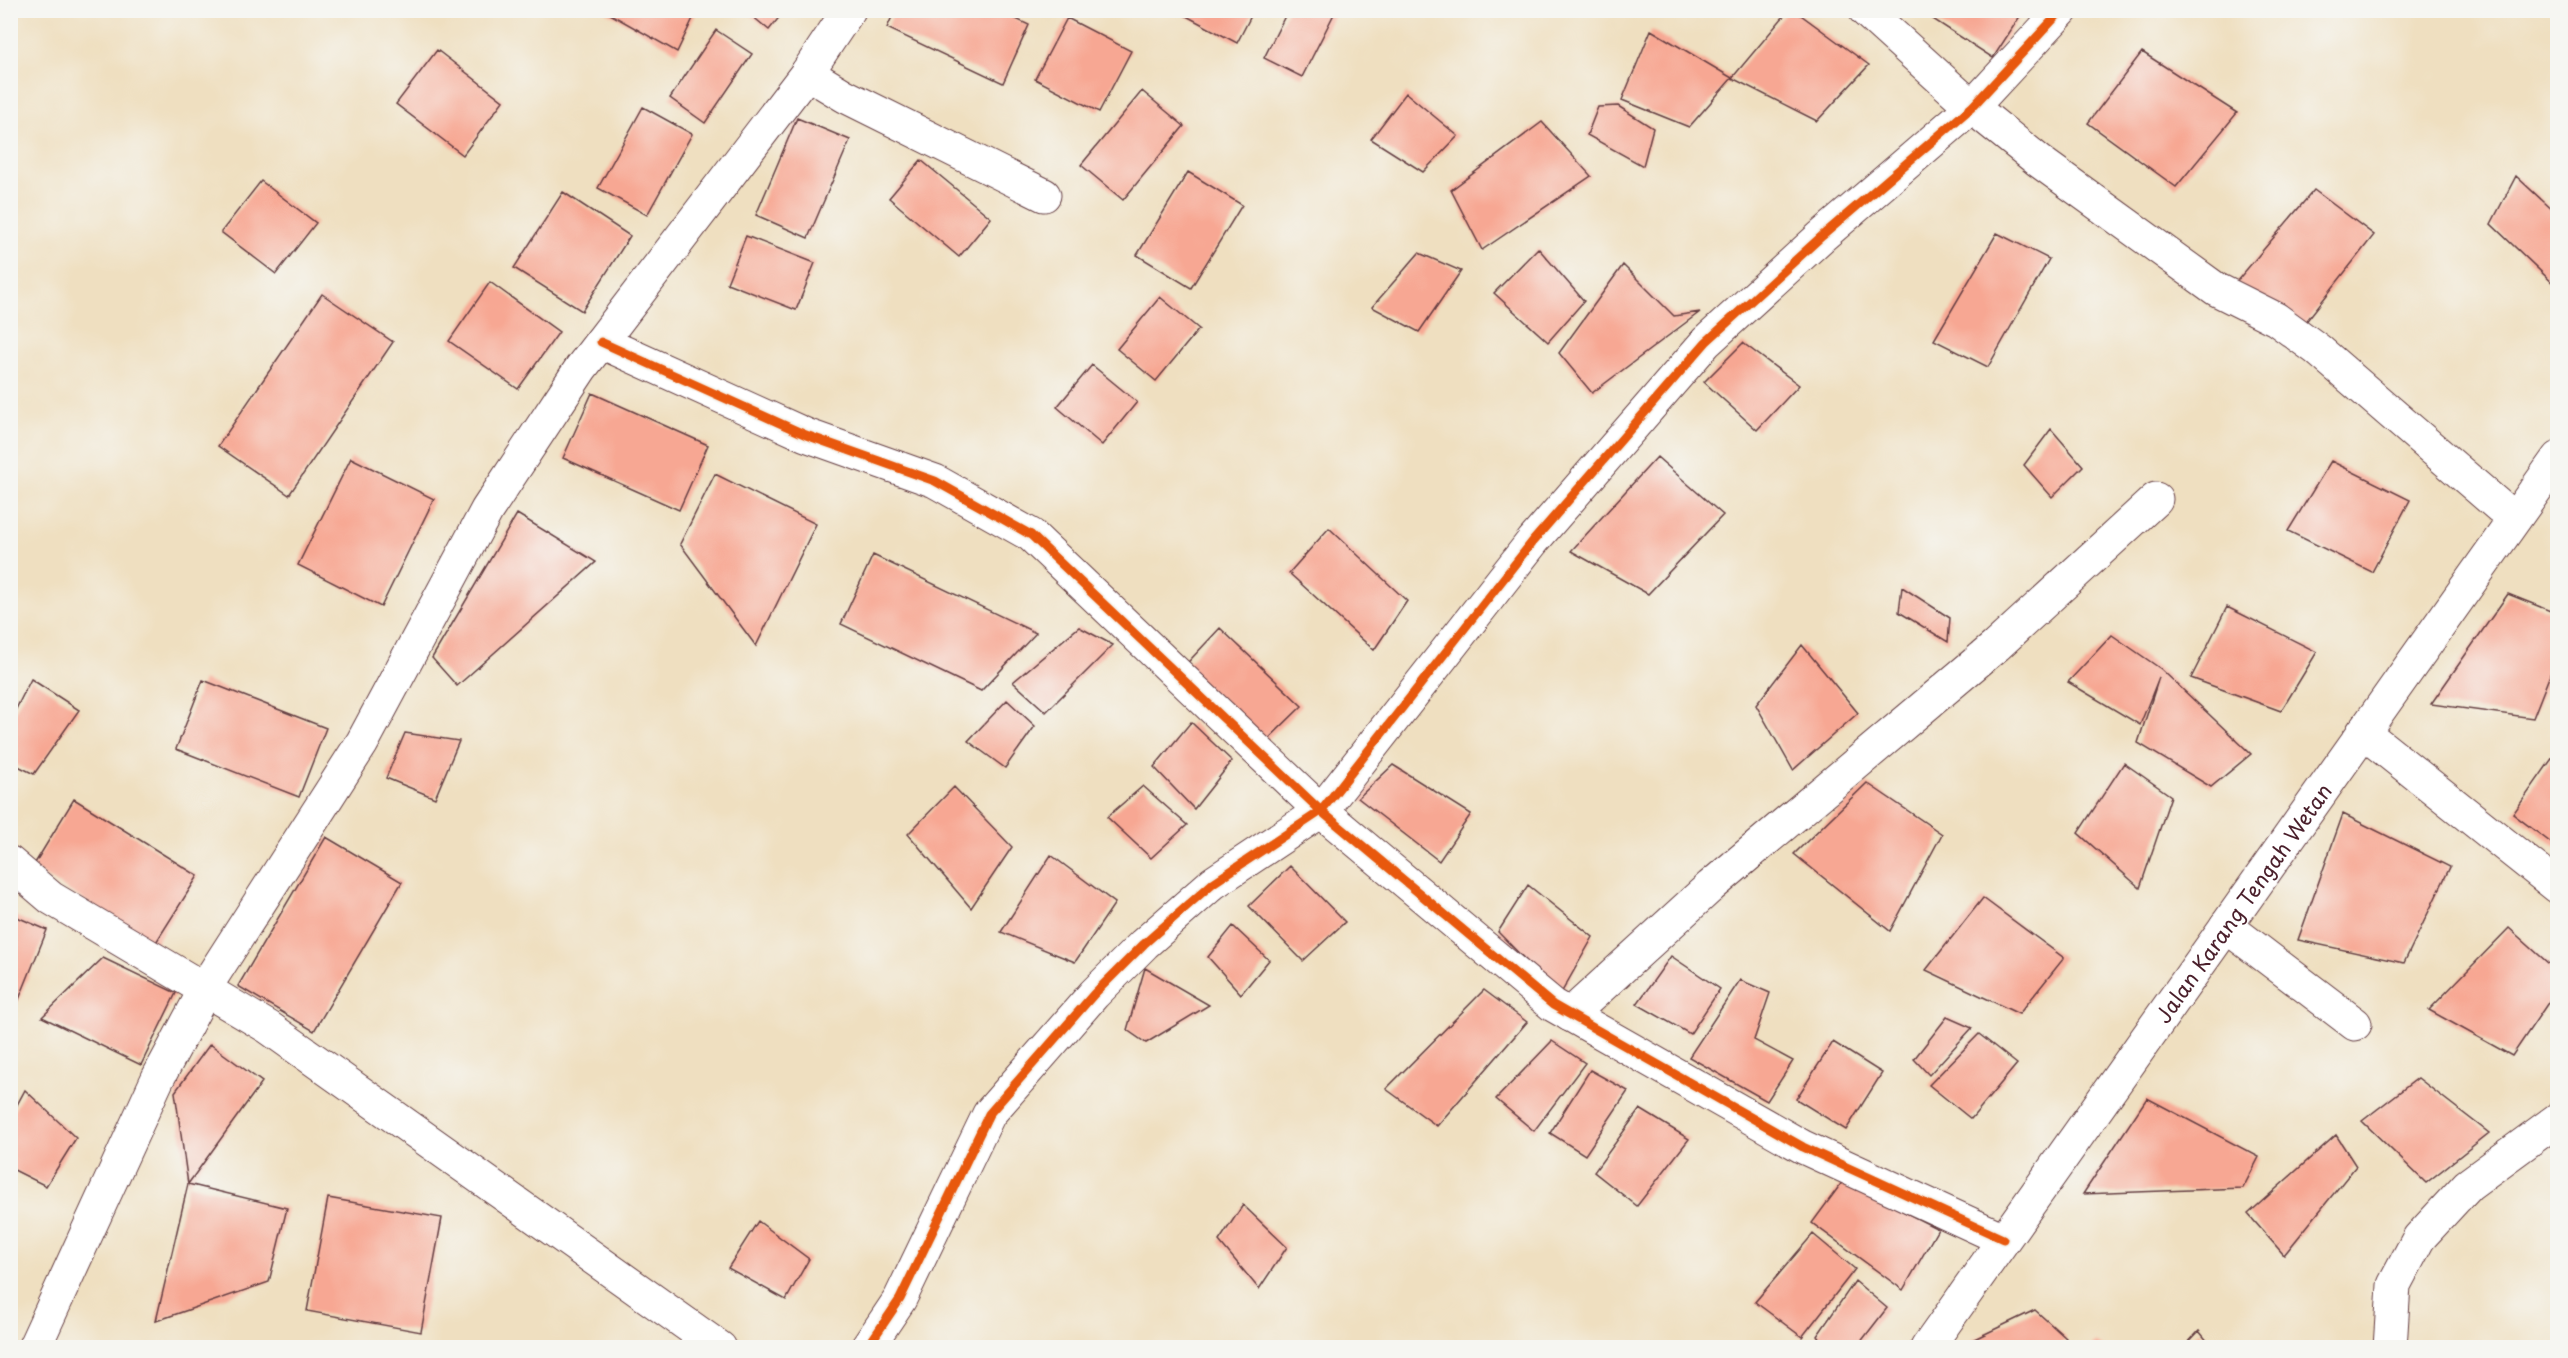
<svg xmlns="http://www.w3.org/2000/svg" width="2568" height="1358" font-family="'Playpen Sans',sans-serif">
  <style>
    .building { fill: #f7a793 }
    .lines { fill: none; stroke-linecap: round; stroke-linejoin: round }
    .street-casing { stroke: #633c41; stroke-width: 35 }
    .street { stroke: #fff; stroke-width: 33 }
    .cycleway-casing { stroke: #f6f6f2; stroke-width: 13 }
    .cycleway { stroke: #e8590c; stroke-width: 9 }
    .labels { text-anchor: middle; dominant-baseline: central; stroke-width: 4.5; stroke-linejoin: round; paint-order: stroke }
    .street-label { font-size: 21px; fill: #4a1f2b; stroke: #f6f6f2 }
  </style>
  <rect width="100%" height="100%" fill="#f6f6f2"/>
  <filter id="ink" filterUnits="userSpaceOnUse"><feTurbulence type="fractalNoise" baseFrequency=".0167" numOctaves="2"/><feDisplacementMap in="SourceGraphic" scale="12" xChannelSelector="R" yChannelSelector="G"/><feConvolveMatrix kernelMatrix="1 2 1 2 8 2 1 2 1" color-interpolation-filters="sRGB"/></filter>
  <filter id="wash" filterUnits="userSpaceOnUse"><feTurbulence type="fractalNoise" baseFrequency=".008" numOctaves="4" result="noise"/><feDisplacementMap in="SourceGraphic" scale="24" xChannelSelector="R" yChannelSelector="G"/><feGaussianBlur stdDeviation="1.35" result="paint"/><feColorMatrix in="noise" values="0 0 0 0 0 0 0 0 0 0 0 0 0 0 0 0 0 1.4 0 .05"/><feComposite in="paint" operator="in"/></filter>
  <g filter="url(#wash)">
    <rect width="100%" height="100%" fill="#efdfc0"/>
    <g id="blocks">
      <path class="building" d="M603,10H697L677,52Z
        M745,10H785L769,30Z
        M895,10H997L1029,25L1003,83L887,28Z
        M1175,10H1254L1237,43Z
        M1288,10H1336L1302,77L1264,58Z
        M1789,10H1794L1869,65L1817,121L1732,78Z
        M1919,10H2024L1993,58Z
        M1067,18L1131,51L1099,112L1035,79Z
        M716,30L752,54L705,123L670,98Z
        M1651,30L1732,78L1689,127L1622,100Z
        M437,50L503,101L463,155L396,104Z
        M2142,52L2237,113L2176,187L2088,123Z
        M1142,91L1184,126L1123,200L1081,165Z
        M1406,93L1458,136L1423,172L1371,139Z
        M1618,106L1653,128L1643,166L1587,135L1598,107Z
        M643,107L692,134L647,215L598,188Z
        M797,118L850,140L808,238L756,215Z
        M1542,122L1591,176L1482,250L1451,190Z
        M921,160L991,218L959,257L889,198Z
        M1188,172L1242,205L1191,288L1137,255Z
        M2516,176L2558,215V288L2491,224Z
        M261,181L316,223L276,274L221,232Z
        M2314,190L2374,235L2301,328L2236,282Z
        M563,192L630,236L582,311L514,268Z
        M1997,233L2049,259L1988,367L1934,340Z
        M746,236L815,263L796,310L727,283Z
        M1538,248L1584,301L1548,342L1494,293Z
        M1419,253L1461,271L1419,332L1372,307Z
        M1623,265L1674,316L1700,312L1592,393L1559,353Z
        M490,282L559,332L518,389L449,341Z
        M322,294L393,342L289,495L218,446Z
        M1160,297L1199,329L1156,381L1117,349Z
        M1743,343L1799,385L1757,430L1704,382Z
        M1092,365L1137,402L1102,445L1057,407Z
        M592,393L708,445L679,510L563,458Z
        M2051,429L2083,466L2052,497L2024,465Z
        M1657,457L1723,515L1648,594L1571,551Z
        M351,458L434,499L381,607L298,565Z
        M2331,461L2410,500L2372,572L2288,531Z
        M715,474L816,524L756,646L680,544Z
        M517,514L596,562L457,686L432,658Z
        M1329,528L1407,601L1374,650L1289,573Z
        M873,555L1036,633L981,691L841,624Z
        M1902,587L1950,618L1948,642L1899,612Z
        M2508,594L2558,614V654L2533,718L2431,704Z
        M2227,607L2317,652L2281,711L2191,678Z
        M1079,627L1113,645L1046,712L1013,682Z
        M1220,628L1302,706L1257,750L1177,674Z
        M2112,635L2161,669L2251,754L2211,787L2138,743L2159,677L2140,725L2068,682Z
        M1802,645L1858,713L1793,770L1756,705Z
        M31,679L79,710L34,774L10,762V721Z
        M203,680L326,728L299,797L176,749Z
        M1007,700L1035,726L1005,768L968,741Z
        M1191,722L1232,761L1194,809L1154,767Z
        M405,733L459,741L435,798L386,778Z
        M2558,750V848L2513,814Z
        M2124,763L2171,796L2140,888L2078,833Z
        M1393,765L1471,814L1439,861L1358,798Z
        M1867,783L1942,834L1890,931L1794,854Z
        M1143,786L1187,825L1151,858L1107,817Z
        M954,787L1012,847L971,908L908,834Z
        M74,799L198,876L155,944L32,868Z
        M2343,814L2450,867L2404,963L2298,940Z
        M326,837L402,882L314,1031L238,986Z
        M1051,855L1115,903L1075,962L1001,932Z
        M1290,866L1345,922L1303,961L1249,906Z
        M1528,885L1593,937L1560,995L1498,932Z
        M1983,898L2064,958L2019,1014L1926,970Z
        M10,914L47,930L11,1019H10Z
        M1233,926L1269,960L1241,994L1208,957Z
        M2509,928L2558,972V988L2512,1056L2429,1010Z
        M1671,956L1720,989L1690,1034L1637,1004Z
        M103,958L176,993L141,1065L42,1017Z
        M1145,968L1209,1005L1146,1043L1127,1030Z
        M1740,980L1770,993L1754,1040L1793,1061L1767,1101L1689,1057Z
        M1484,990L1527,1022L1437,1126L1386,1089Z
        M1947,1017L1972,1028L1929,1075L1914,1059Z
        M1979,1034L2017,1064L1971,1119L1929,1085Z
        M1552,1041L1585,1063L1534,1131L1496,1099Z
        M1833,1042L1882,1073L1846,1130L1796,1099Z
        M210,1044L262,1082L188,1184L175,1092Z
        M1590,1070L1628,1091L1585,1155L1550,1133Z
        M2418,1078L2489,1133L2426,1183L2362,1121Z
        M25,1090L76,1138L46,1186L10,1168V1118Z
        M2147,1098L2259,1157L2243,1188L2083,1194Z
        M1640,1109L1689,1139L1637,1206L1594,1172Z
        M2336,1135L2356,1166L2284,1255L2248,1214Z
        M1843,1181L1938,1229L1903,1290L1812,1223Z
        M188,1184L287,1208L269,1282L156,1321Z
        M328,1198L442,1218L421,1332L307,1311Z
        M1243,1205L1287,1247L1259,1289L1219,1241Z
        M758,1221L809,1259L786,1300L728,1268Z
        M1813,1234L1855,1269L1802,1337L1755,1302Z
        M1855,1281L1887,1308L1856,1348H1827L1817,1336Z
        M2035,1310L2066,1338L2056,1348H1971L1966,1343Z
        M2199,1331L2213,1348H2183Z
        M2095,1342L2104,1348H2090Z"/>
    </g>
  </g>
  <g filter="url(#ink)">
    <use href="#blocks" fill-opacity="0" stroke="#633c41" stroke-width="1.5"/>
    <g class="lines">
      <defs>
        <g id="street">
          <path d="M1865,10L1972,107L2039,161L2216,289L2276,319L2317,349L2514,519"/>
          <path d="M807,73L845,96L1044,195"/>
          <path d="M601,342L806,435L935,481L1031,535L1321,811L1553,1005L1803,1147L2003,1239"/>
          <path d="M2363,732L2558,887"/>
          <path d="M10,863L51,898L268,1027L720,1348"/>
          <path d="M2226,926L2355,1024"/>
          <path d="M1570,1015L1711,886L1996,646L2156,499"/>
          <path d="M34,1348L158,1078L213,975L362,743L487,510L581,368L807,73L849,10"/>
          <path d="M867,1348L900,1299L989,1114L1094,994L1144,944L1213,883L1321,811L1533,541L1706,342L1822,236L1972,107L2062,10"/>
          <path id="s1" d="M1927,1348L2558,458"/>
          <path d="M2390,1348L2394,1285L2419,1238L2468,1185L2558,1119"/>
        </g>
      </defs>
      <use href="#street" class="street-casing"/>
      <use href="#street" class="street"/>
      <defs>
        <path id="cycleway" d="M601,342L806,435L935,481L1031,535L1321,811L1553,1005L1803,1147L2003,1239
          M867,1348L900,1299L989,1114L1094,994L1144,944L1213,883L1321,811L1533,541L1706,342L1822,236L1972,107L2062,10"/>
      </defs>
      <use href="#cycleway" class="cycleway-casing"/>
      <use href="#cycleway" class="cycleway"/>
    </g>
  </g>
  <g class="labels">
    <g class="street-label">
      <text stroke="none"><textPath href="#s1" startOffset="546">Jalan Karang Tengah Wetan</textPath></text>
    </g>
  </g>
  <rect width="2568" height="1358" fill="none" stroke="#f6f6f2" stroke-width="36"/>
</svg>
